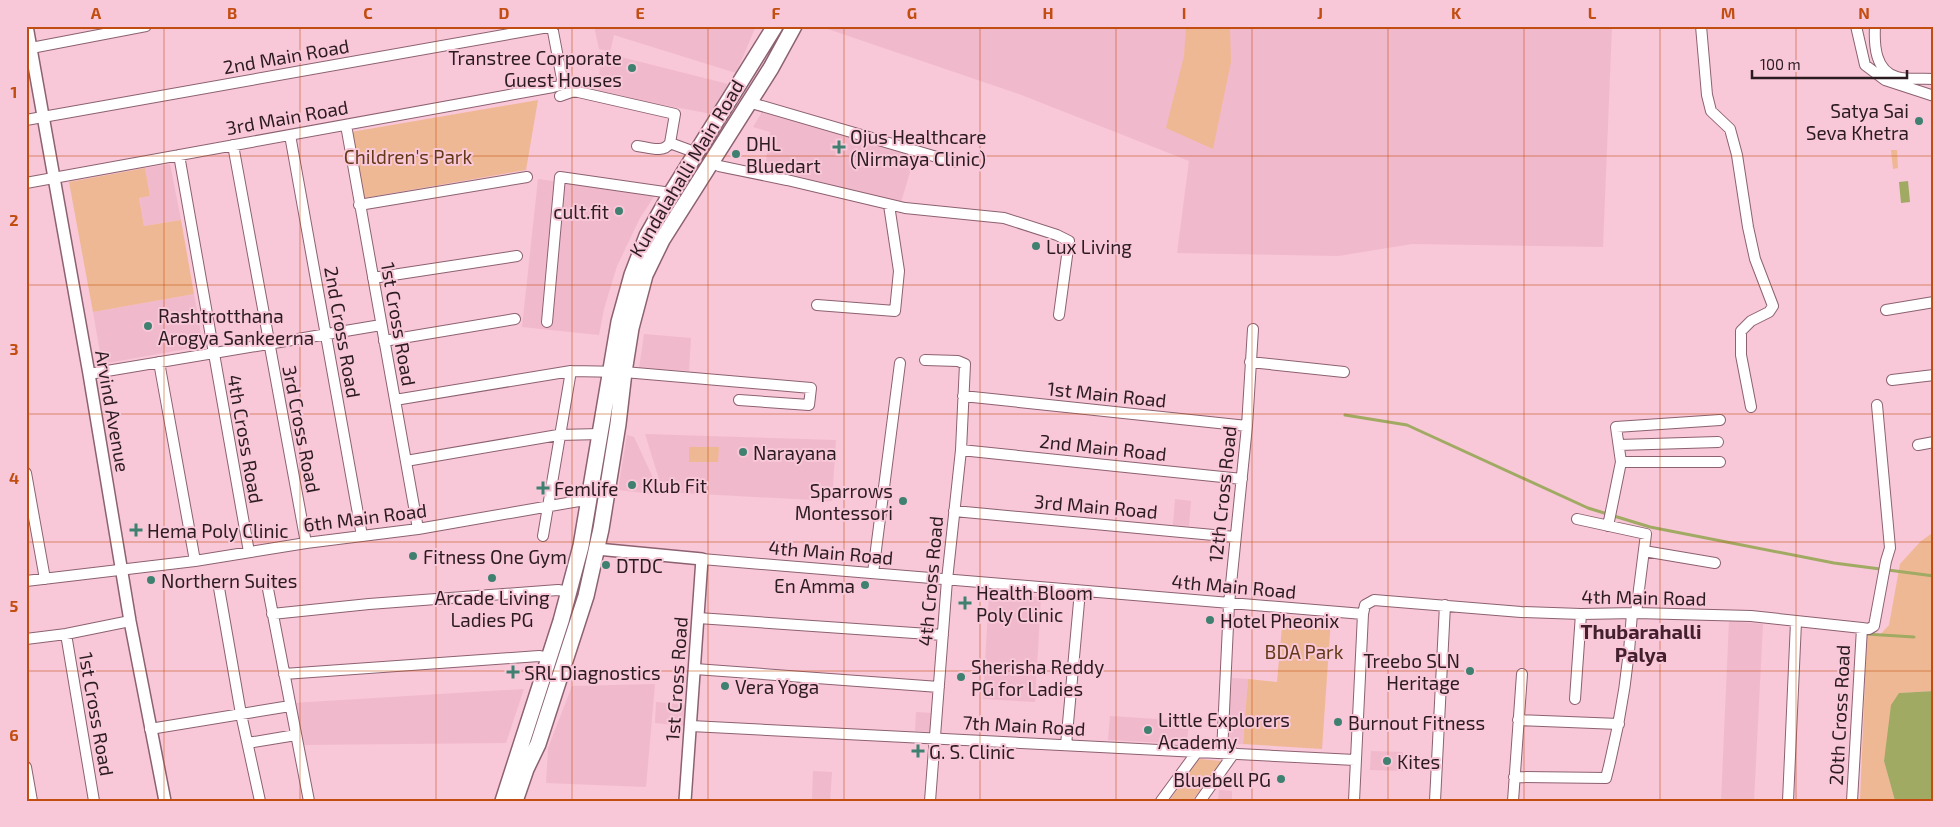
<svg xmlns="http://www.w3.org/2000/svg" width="1960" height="827" font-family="'Exo 2',sans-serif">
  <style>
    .built { fill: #f1b9cc }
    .green { fill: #efb894 }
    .water { fill: #a0aa63 }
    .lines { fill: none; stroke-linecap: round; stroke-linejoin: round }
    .stream { stroke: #a0aa63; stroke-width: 3 }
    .minor-casing { stroke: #8c6171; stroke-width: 12 }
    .tertiary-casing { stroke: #8c6171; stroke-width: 14 }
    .primary-casing { stroke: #8c6171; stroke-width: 18 }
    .minor { stroke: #fff; stroke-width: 10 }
    .tertiary { stroke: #fff; stroke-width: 11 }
    .primary { stroke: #fff; stroke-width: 15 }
    .grid { fill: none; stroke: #c24d10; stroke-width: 1; stroke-opacity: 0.55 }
    .poi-dot { fill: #3f8070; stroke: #f8c7d8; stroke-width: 2 }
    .labels { text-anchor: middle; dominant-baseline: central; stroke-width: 4; stroke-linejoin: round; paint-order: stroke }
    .street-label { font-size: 19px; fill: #2c1b21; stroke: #f8c7d8 }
    .poi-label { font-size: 19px; fill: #2c1b21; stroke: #f8c7d8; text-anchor: start }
    .park-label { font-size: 19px; fill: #633918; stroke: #f8c7d8 }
    .neighbourhood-label { font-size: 20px; font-weight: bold; fill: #44202f; stroke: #f8c7d8 }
    .neatline { fill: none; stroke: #c24d10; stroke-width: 2 }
    .grid-label { font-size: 16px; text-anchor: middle; font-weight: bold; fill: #c24d10 }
  </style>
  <rect width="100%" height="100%" fill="#f8c7d8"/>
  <path class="built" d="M594,26H756L736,73L614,35L610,52L599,49Z
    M819,26H1612L1603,247L1412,244L1338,256L1177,253L1189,161L1019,94Z
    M601,52L728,84L712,114L598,93Z
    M762,112L915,156L901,202L765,168L770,132L753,127Z
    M170,164L181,220L144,226L139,198L150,196L145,168Z
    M538,179L655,195L640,218L617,266L604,309L599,335L522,327Z
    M194,294L203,346L102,364L93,312Z
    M644,334L691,338L689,371L639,368Z
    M645,434L836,440L832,501L663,492Z
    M627,435L634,437L661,495L618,490Z
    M1175,499L1191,501L1189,526L1173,525Z
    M989,593L1041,597L1035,702L983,699Z
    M1729,621L1763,624L1754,801H1721Z
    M1232,678L1248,679L1243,744H1227Z
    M655,684L646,787L546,783L548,748L572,686Z
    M524,689L506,743L302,745L293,703Z
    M656,702L688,705L686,726L655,723Z
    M916,712L932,713L931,732L915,731Z
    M1110,716L1189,721L1187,744L1108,740Z
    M1371,751L1403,752V771L1370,770Z
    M813,771L832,772L830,801H812Z
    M1219,790L1232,791V801H1218Z"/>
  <path class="green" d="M1186,26H1230L1231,62L1213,149L1166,128L1184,56Z
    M538,100L526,170L364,198L351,132Z
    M1891,150H1897L1898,168L1893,169Z
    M145,168L150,196L139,198L144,226L181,220L194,294L93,312L69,182Z
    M689,447H719L718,462H689Z
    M1934,532V691L1899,693L1884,761L1895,801H1860L1867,635L1879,636L1889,625L1900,564L1921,541Z
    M1283,616L1331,619L1322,749L1243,744L1248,679L1277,682Z
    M1199,759L1222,761L1192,801H1169Z"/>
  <path class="water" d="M1908,181L1910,202L1901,203L1899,182Z
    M1934,691V801H1895L1884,761L1891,705L1899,693Z"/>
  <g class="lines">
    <path class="stream" d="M1345,415L1407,425L1588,508L1650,527L1834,563L1934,576
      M1866,634L1914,637"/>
    <defs>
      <path id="minor" d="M1701,26L1707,95L1711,111L1730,129L1737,155L1748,227L1755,259L1773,306L1769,312L1751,321L1741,331V355L1751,407
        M1856,26L1865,65L1885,80L1934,96
        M1875,26C1874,45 1875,71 1897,77C1908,80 1923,78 1934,79
        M26,49L146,26
        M560,96L574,91L675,114L670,143C663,154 648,147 637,146
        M748,102L954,162
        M26,120L554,26
        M346,125L418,529
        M290,135L362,536
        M670,143L697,153
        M233,145L306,543
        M179,155L249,552
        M711,162L719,166L787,180L905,208L1004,218L1057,235L1069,241L1059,315
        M26,183L553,87L561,85L562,79L552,26
        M359,205L527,177
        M373,278L517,256
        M817,305L895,311L899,271L889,205
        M1886,310L1934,302
        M547,322L560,177L664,192L670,195
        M384,341L515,319
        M925,360L958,361L965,364L961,450L947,580L930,801
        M159,362L195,561
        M1250,362L1344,372
        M89,374L381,325
        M1892,380L1934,375
        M963,396L1247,426
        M395,400L571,371L624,372L811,388L809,405L739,400
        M1619,445L1718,442
        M1918,445L1934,442
        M961,450L1242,479
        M406,461L558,435L601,434
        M1621,462H1720
        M26,473L45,579
        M954,511L1235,537
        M1577,519L1646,534L1636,613
        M1608,526L1621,462L1616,427L1720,420
        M543,536L571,371
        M1644,551L1715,563
        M702,559L1363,614
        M873,573L900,363
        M26,581L195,561L306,543L418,529L579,501L589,502
        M219,588L241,714L260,801
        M268,589L309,801
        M272,614L369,604L558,590L569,592
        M698,618L943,635
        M66,634L94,801
        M26,639L66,634L130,621
        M695,669L939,687
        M284,674L539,656L549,658
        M1575,699L1581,614
        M1518,720L1619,724
        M691,726L1355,760
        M150,729L290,706
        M248,743L296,735
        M1066,745L1080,591
        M1222,753L1229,604L1247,426L1253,329
        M26,767L32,801
        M1514,777L1606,778C1620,724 1629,669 1632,613
        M1161,801L1197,752
        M1200,801L1234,753
        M1354,801L1363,614L1365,605L1374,600L1521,612L1581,614L1636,613L1751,616L1862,628L1869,629L1874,626L1886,561L1890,548L1877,405
        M1435,801L1445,605
        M1513,801L1522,674
        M1788,801L1796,622
        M1852,801L1862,628"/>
      <path id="tertiary" d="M27,26L89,374L130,621L165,801
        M597,549L702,559L685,801"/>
      <path id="primary" d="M503,801L561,621L581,546L619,322L632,275L647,236L670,195L775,26
        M515,801L526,769L538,744L586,596L601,529L618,424L624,372L631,328L645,275L662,240L771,68L794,26"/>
    </defs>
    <use href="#minor" class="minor-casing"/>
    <use href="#tertiary" class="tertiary-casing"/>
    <use href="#primary" class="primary-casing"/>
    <use href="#minor" class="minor"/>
    <use href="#tertiary" class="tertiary"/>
    <use href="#primary" class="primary"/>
  </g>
  <path class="grid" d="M164,26V801M300,26V801M436,26V801M572,26V801M708,26V801M844,26V801M980,26V801M1116,26V801M1252,26V801M1388,26V801M1524,26V801M1660,26V801M1796,26V801M26,156H1934M26,285H1934M26,414H1934M26,542H1934M26,671H1934"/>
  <g class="poi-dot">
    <circle cx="632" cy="68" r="5"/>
    <circle cx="1919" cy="121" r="5"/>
    <path d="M836.5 139.5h5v5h5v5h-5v5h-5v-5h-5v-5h5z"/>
    <circle cx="736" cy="154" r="5"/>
    <circle cx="619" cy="211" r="5"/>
    <circle cx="1036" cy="246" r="5"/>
    <circle cx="148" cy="326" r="5"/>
    <circle cx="743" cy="452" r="5"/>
    <circle cx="632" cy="485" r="5"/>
    <path d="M540.5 480.5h5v5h5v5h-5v5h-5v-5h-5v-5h5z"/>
    <circle cx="903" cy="501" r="5"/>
    <path d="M133.5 522.5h5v5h5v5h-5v5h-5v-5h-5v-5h5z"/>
    <circle cx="413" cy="556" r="5"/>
    <circle cx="606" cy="565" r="5"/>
    <circle cx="492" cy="578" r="5"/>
    <circle cx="151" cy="580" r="5"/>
    <circle cx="865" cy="585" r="5"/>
    <path d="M962.5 595.5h5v5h5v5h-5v5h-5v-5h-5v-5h5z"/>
    <circle cx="1210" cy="620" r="5"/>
    <circle cx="1470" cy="671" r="5"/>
    <path d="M510.5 664.5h5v5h5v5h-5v5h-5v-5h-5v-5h5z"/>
    <circle cx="961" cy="677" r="5"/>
    <circle cx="725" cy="686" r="5"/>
    <circle cx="1338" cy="722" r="5"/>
    <circle cx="1148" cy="730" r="5"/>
    <path d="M915.5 743.5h5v5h5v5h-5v5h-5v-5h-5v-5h5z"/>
    <circle cx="1387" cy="761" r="5"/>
    <circle cx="1281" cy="779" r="5"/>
  </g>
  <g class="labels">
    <g class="street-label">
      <text transform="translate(286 56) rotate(-10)">2nd Main Road</text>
      <text transform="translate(287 117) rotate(-10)">3rd Main Road</text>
      <text transform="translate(686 168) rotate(-59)">Kundalahalli Main Road</text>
      <text transform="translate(399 324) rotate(80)">1st Cross Road</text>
      <text transform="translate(343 332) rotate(80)">2nd Cross Road</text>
      <text transform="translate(1107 394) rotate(6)">1st Main Road</text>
      <text transform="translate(113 411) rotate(80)">Arvind Avenue</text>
      <text transform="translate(302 429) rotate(79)">3rd Cross Road</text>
      <text transform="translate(246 439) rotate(80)">4th Cross Road</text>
      <text transform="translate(1103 447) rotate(6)">2nd Main Road</text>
      <text transform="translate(1222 494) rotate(-84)">12th Cross Road</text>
      <text transform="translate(1096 506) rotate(5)">3rd Main Road</text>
      <text transform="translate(365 517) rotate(-7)">6th Main Road</text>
      <text transform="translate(831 552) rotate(5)">4th Main Road</text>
      <text transform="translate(930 581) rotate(-85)">4th Cross Road</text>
      <text transform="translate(1234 586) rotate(5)">4th Main Road</text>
      <text transform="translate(1644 597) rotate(1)">4th Main Road</text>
      <text transform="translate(676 679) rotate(-86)">1st Cross Road</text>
      <text transform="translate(97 714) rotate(80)">1st Cross Road</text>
      <text transform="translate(1839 715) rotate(-87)">20th Cross Road</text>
      <text transform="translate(1024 725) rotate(3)">7th Main Road</text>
    </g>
    <g class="poi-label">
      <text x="622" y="57" text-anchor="end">Transtree Corporate<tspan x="622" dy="22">Guest Houses</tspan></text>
      <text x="1909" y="110" text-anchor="end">Satya Sai<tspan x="1909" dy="22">Seva Khetra</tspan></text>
      <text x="850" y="136">Ojus Healthcare<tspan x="850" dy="22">(Nirmaya Clinic)</tspan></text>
      <text x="746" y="143">DHL<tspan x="746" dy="22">Bluedart</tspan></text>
      <text x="609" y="211" text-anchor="end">cult.fit</text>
      <text x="1046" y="246">Lux Living</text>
      <text x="158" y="315">Rashtrotthana<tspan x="158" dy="22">Arogya Sankeerna</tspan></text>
      <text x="753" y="452">Narayana</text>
      <text x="642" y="485">Klub Fit</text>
      <text x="554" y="488">Femlife</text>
      <text x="893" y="490" text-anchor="end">Sparrows<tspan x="893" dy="22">Montessori</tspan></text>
      <text x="147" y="530">Hema Poly Clinic</text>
      <text x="423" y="556">Fitness One Gym</text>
      <text x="616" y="565">DTDC</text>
      <text x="161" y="580">Northern Suites</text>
      <text x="855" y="585" text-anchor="end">En Amma</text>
      <text x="976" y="592">Health Bloom<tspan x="976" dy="22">Poly Clinic</tspan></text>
      <text x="492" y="597" text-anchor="middle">Arcade Living<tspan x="492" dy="22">Ladies PG</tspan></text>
      <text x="1220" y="620">Hotel Pheonix</text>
      <text x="1460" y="660" text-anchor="end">Treebo SLN<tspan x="1460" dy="22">Heritage</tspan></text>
      <text x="971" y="666">Sherisha Reddy<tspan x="971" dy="22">PG for Ladies</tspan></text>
      <text x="524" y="672">SRL Diagnostics</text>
      <text x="735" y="686">Vera Yoga</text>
      <text x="1158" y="719">Little Explorers<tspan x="1158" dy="22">Academy</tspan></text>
      <text x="1348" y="722">Burnout Fitness</text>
      <text x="929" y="751">G. S. Clinic</text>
      <text x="1397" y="761">Kites</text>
      <text x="1271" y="779" text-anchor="end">Bluebell PG</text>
    </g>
    <g class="park-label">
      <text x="408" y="156">Children's Park</text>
      <text x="1304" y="651">BDA Park</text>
    </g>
    <g class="neighbourhood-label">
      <text x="1641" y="631">Thubarahalli<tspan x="1641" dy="23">Palya</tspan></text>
    </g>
  </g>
  <rect width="1960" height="827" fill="none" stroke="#f8c7d8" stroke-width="55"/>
  <path d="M1752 70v8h155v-8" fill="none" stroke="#2c1b21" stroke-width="2.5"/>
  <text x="1760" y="70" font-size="15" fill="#2c1b21" stroke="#f8c7d8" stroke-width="4" paint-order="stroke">100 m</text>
  <rect x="28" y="28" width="1904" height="772" class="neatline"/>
  <g class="grid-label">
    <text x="96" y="19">A</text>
    <text x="232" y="19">B</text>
    <text x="368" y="19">C</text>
    <text x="504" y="19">D</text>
    <text x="640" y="19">E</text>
    <text x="776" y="19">F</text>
    <text x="912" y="19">G</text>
    <text x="1048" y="19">H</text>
    <text x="1184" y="19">I</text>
    <text x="1320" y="19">J</text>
    <text x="1456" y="19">K</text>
    <text x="1592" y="19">L</text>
    <text x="1728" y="19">M</text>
    <text x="1864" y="19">N</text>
    <text x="14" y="98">1</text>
    <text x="14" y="226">2</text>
    <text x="14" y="355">3</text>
    <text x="14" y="484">4</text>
    <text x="14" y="612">5</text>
    <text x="14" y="741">6</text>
  </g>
</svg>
